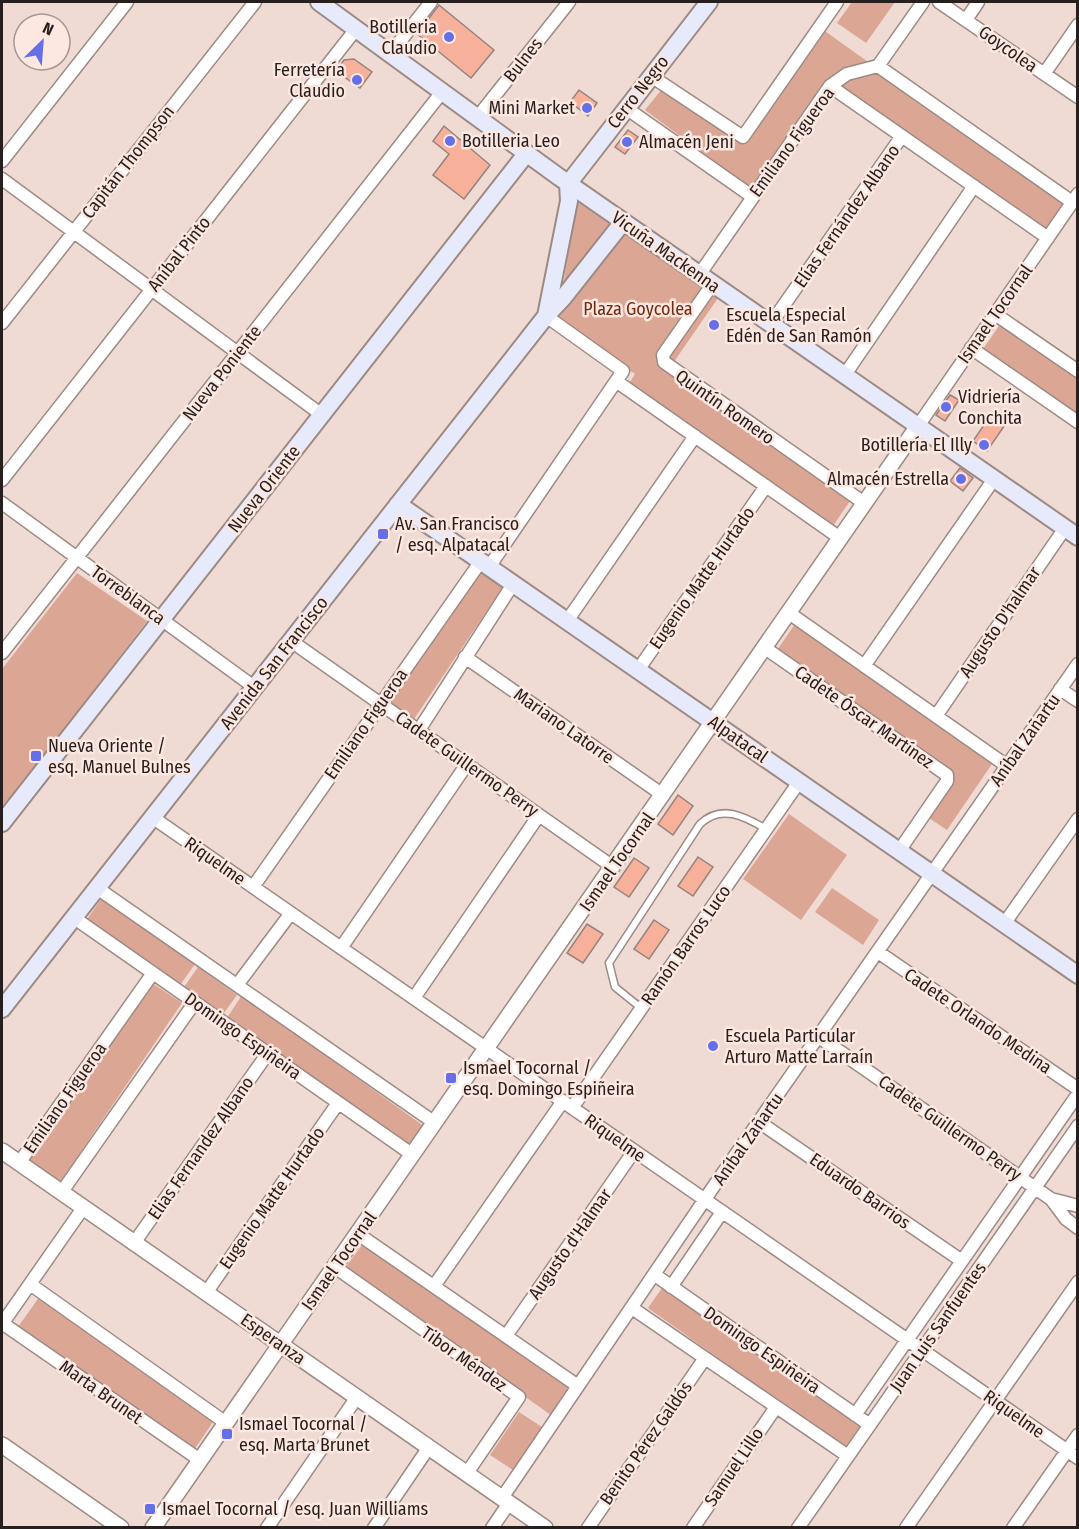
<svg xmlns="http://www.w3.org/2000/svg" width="1079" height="1529" font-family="'Fira Sans Condensed',sans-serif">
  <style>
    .green { fill: #dca695 }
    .building { fill: #f7b19b; stroke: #95837d; stroke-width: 1.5 }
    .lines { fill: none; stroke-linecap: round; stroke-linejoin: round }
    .service-casing { stroke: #9d8a84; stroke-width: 9 }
    .minor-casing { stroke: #9d8a84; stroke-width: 15 }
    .tertiary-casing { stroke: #9d8a84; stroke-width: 18 }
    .secondary-casing { stroke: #9d8a84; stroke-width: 20 }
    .service { stroke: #fff; stroke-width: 6 }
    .minor { stroke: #fff; stroke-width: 12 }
    .tertiary { stroke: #fff; stroke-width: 15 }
    .secondary { stroke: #e7eafb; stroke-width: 16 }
    .poi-dot { fill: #656fe7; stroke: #fce7e1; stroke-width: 2 }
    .labels { text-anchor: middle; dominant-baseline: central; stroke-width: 5; stroke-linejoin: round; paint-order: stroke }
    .poi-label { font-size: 18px; fill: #261f1d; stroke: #fce7e1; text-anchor: start }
    .street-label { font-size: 18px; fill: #261f1d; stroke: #fce7e1 }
    .park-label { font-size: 18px; fill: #742a0f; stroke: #fce7e1 }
  </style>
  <rect width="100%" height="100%" fill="#efdad4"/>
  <path class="green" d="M852,2H895L866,43L837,23Z
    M822,29L1064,202L1044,232L832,85L750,188L645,110L662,89L742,144Z
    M576,201L718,298L669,369L852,498L833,526L630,382L635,374L558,320Z
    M1001,323L1077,377V416L983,349Z
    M480,570L503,587L414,719L388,702Z
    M77,573L147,621L2,809V669Z
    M795,624L994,761L947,830L926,816L953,777L775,653Z
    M789,814L847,855L801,920L743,879Z
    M832,888L879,920L863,945L815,912Z
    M102,898L195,964L178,988L85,922Z
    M198,967L237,995L221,1017L182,990Z
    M149,981L182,1003L61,1181L28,1160Z
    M242,995L425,1127L409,1148L225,1021Z
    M362,1245L573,1391L555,1418L345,1268Z
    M664,1285L861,1425L845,1448L648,1308Z
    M40,1296L215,1419L194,1450L18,1327Z
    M519,1412L542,1427L513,1470L490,1455Z"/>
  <path class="building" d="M439,5L494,50L471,78L417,34Z
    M354,59L372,72L360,88L336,71L344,60Z
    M579,90L597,103L588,116L570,102Z
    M444,126L490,165L464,199L433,175L449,154L433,141Z
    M628,130L638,137L625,154L615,147Z
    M950,395L959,400L945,421L936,415Z
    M993,412L1007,422L987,451L973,441Z
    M960,468L973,478L963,491L950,481Z
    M678,795L693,806L673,835L658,824Z
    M698,857L713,867L693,896L678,886Z
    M634,858L649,868L629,897L614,887Z
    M654,920L669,930L649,959L634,949Z
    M587,924L603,934L583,963L567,953Z"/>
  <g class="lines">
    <defs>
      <path id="service" d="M641,1008L615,987L609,963L700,824C721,804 744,816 766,829"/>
      <path id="minor" d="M939,2L1078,97
        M966,20L978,2
        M390,54L431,2
        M878,66L1072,202
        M1044,74L1078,25
        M651,76L743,137L837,2
        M830,86L1048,238
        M626,108L753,197
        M477,118L569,2
        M2,161L127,2
        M2,179L322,415
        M699,275L830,86L847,74L878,66L923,2
        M712,285L663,355L664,362L864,503
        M995,314L1078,371
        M2,323L255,2
        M770,325L902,136
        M971,348L1078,422
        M844,376L974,186
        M616,381L840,538
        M918,426L1078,194
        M2,480L356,29
        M2,503L254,687
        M489,567L623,371L546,316
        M789,613L1007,766
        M567,621L695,436
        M291,641L613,867
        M765,648L947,775V781L899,851
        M2,653L442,92
        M465,657L663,795
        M864,666L994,479
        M638,670L766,486
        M1060,689L1078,701
        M936,716L1065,528
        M419,730L513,584
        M152,817L1078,1458
        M253,887L481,561
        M97,888L435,1123
        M73,917L413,1155
        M1004,924L1078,819
        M341,948L467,764
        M878,952L1078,1089
        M237,985L291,913
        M414,998L539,815
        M819,1037L1051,1199L1066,1219L1078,1228
        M572,1108L799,782
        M759,1122L962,1261
        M19,1163L153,973
        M61,1193L195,1002
        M1051,1199L1078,1206
        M358,1234L578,1386
        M134,1243L268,1053
        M335,1267L519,1397L467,1473
        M655,1275L870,1425
        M30,1284L226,1423
        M434,1286L563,1101
        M671,1287L722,1212
        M206,1293L338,1103
        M632,1308L848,1456
        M2,1323L200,1460
        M2,1324L83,1208
        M506,1336L634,1151
        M855,1415L1078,1094
        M502,1498L716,1183L1078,664
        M267,1528L357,1397
        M374,1528L429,1447
        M492,1528L509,1503
        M588,1528L705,1358
        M693,1528L776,1407
        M798,1528L1078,1126
        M906,1528L1078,1282
        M1013,1528L1078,1435"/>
      <path id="tertiary" d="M2,1151L545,1528
        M2,1445L121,1528
        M153,1528L918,426"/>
      <path id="secondary" d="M319,2L559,177L1078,537
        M568,184L709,2
        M546,316L569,201L568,184
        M398,504L1078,975
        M2,823L526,154
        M2,1009L546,316L563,298L623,222"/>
    </defs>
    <use href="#service" class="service-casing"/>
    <use href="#minor" class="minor-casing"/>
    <use href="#tertiary" class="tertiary-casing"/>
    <use href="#secondary" class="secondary-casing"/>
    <use href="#service" class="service"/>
    <use href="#minor" class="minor"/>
    <use href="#tertiary" class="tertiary"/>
    <use href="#secondary" class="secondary"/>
  </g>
  <g class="poi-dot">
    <circle cx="449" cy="37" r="6"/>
    <circle cx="357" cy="80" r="6"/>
    <circle cx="587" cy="108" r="6"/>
    <circle cx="450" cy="141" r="6"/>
    <circle cx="627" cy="142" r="6"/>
    <circle cx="714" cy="325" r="6"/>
    <circle cx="946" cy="407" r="6"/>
    <circle cx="984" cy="445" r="6"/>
    <circle cx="961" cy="479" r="6"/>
    <rect x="377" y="528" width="12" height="12" rx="3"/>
    <rect x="30" y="750" width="12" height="12" rx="3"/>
    <circle cx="713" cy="1046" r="6"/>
    <rect x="445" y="1072" width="12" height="12" rx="3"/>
    <rect x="221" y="1428" width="12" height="12" rx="3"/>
    <rect x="144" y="1503" width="12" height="12" rx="3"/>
  </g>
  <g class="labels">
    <g class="poi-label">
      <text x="437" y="27" text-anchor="end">Botilleria<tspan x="437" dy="21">Claudio</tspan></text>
      <text x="345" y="70" text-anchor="end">Ferretería<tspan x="345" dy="21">Claudio</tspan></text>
      <text x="575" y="108" text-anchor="end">Mini Market</text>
      <text x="462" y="141">Botilleria Leo</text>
      <text x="639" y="142">Almacén Jeni</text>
      <text x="726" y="315">Escuela Especial<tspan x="726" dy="21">Edén de San Ramón</tspan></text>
      <text x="958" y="397">Vidriería<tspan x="958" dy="21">Conchita</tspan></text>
      <text x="972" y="445" text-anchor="end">Botillería El Illy</text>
      <text x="949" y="479" text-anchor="end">Almacén Estrella</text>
      <text x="395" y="524">Av. San Francisco<tspan x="395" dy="21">/ esq. Alpatacal</tspan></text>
      <text x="48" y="746">Nueva Oriente /<tspan x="48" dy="21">esq. Manuel Bulnes</tspan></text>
      <text x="725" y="1036">Escuela Particular<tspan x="725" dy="21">Arturo Matte Larraín</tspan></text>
      <text x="463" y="1068">Ismael Tocornal /<tspan x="463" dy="21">esq. Domingo Espiñeira</tspan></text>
      <text x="239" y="1424">Ismael Tocornal /<tspan x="239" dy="21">esq. Marta Brunet</tspan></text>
      <text x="162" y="1509">Ismael Tocornal / esq. Juan Williams</text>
    </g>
    <g class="street-label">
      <text transform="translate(1008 49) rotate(35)">Goycolea</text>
      <text transform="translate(523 60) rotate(-52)">Bulnes</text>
      <text transform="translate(638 92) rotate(-52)">Cerro Negro</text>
      <text transform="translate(792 142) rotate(-54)">Emiliano Figueroa</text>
      <text transform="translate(128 162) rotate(-52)">Capitán Thompson</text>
      <text transform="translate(847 216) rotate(-55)">Elías Fernández Albano</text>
      <text transform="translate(666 252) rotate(35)">Vicuña Mackenna</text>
      <text transform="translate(179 254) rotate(-52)">Aníbal Pinto</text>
      <text transform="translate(995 314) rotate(-55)">Ismael Tocornal</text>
      <text transform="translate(222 373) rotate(-52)">Nueva Poniente</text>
      <text transform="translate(725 407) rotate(35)">Quintín Romero</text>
      <text transform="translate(264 489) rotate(-52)">Nueva Oriente</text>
      <text transform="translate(702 578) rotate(-55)">Eugenio Matte Hurtado</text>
      <text transform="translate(128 595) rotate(36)">Torreblanca</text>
      <text transform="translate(1000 622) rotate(-56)">Augusto D'halmar</text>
      <text transform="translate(274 663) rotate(-52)">Avenida San Francisco</text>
      <text transform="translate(864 717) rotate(35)">Cadete Óscar Martínez</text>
      <text transform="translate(366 724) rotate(-55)">Emiliano Figueroa</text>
      <text transform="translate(564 726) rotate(35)">Mariano Latorre</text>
      <text transform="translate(738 739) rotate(35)">Alpatacal</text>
      <text transform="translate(1025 740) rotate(-55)">Aníbal Zañartu</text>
      <text transform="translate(467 764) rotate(35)">Cadete Guillermo Perry</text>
      <text transform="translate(215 861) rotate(35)">Riquelme</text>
      <text transform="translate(617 862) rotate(-55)">Ismael Tocornal</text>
      <text transform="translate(686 945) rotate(-55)">Ramón Barros Luco</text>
      <text transform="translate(978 1021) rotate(34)">Cadete Orlando Medina</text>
      <text transform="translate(243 1036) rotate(35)">Domingo Espiñeira</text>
      <text transform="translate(65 1098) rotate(-55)">Emiliano Figueroa</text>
      <text transform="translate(950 1128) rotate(35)">Cadete Guillermo Perry</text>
      <text transform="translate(615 1138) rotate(35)">Riquelme</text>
      <text transform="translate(748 1139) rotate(-55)">Aníbal Zañartu</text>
      <text transform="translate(201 1148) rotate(-55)">Elias Fernandez Albano</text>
      <text transform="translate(860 1191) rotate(35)">Eduardo Barrios</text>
      <text transform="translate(272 1198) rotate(-55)">Eugenio Matte Hurtado</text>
      <text transform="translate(570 1244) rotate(-55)">Augusto d'Halmar</text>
      <text transform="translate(339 1261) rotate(-55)">Ismael Tocornal</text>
      <text transform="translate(938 1327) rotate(-55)">Juan Luis Sanfuentes</text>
      <text transform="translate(273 1339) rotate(35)">Esperanza</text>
      <text transform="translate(762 1350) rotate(35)">Domingo Espiñeira</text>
      <text transform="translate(464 1359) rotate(35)">Tibor Méndez</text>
      <text transform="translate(101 1392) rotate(35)">Marta Brunet</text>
      <text transform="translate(1014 1414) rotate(35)">Riquelme</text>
      <text transform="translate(646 1443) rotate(-55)">Benito Pérez Galdós</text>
      <text transform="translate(734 1467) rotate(-56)">Samuel Lillo</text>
    </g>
    <g class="park-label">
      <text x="638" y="309">Plaza Goycolea</text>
    </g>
  </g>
  <rect width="1079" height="1529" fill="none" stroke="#261f1d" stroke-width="6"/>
  <g transform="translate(42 42) rotate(25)"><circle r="28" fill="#fce7e1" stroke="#a69793" stroke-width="1.5"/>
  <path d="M0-4.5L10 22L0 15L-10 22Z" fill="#656fe7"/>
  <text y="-9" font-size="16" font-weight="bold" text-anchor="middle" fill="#261f1d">N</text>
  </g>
</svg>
